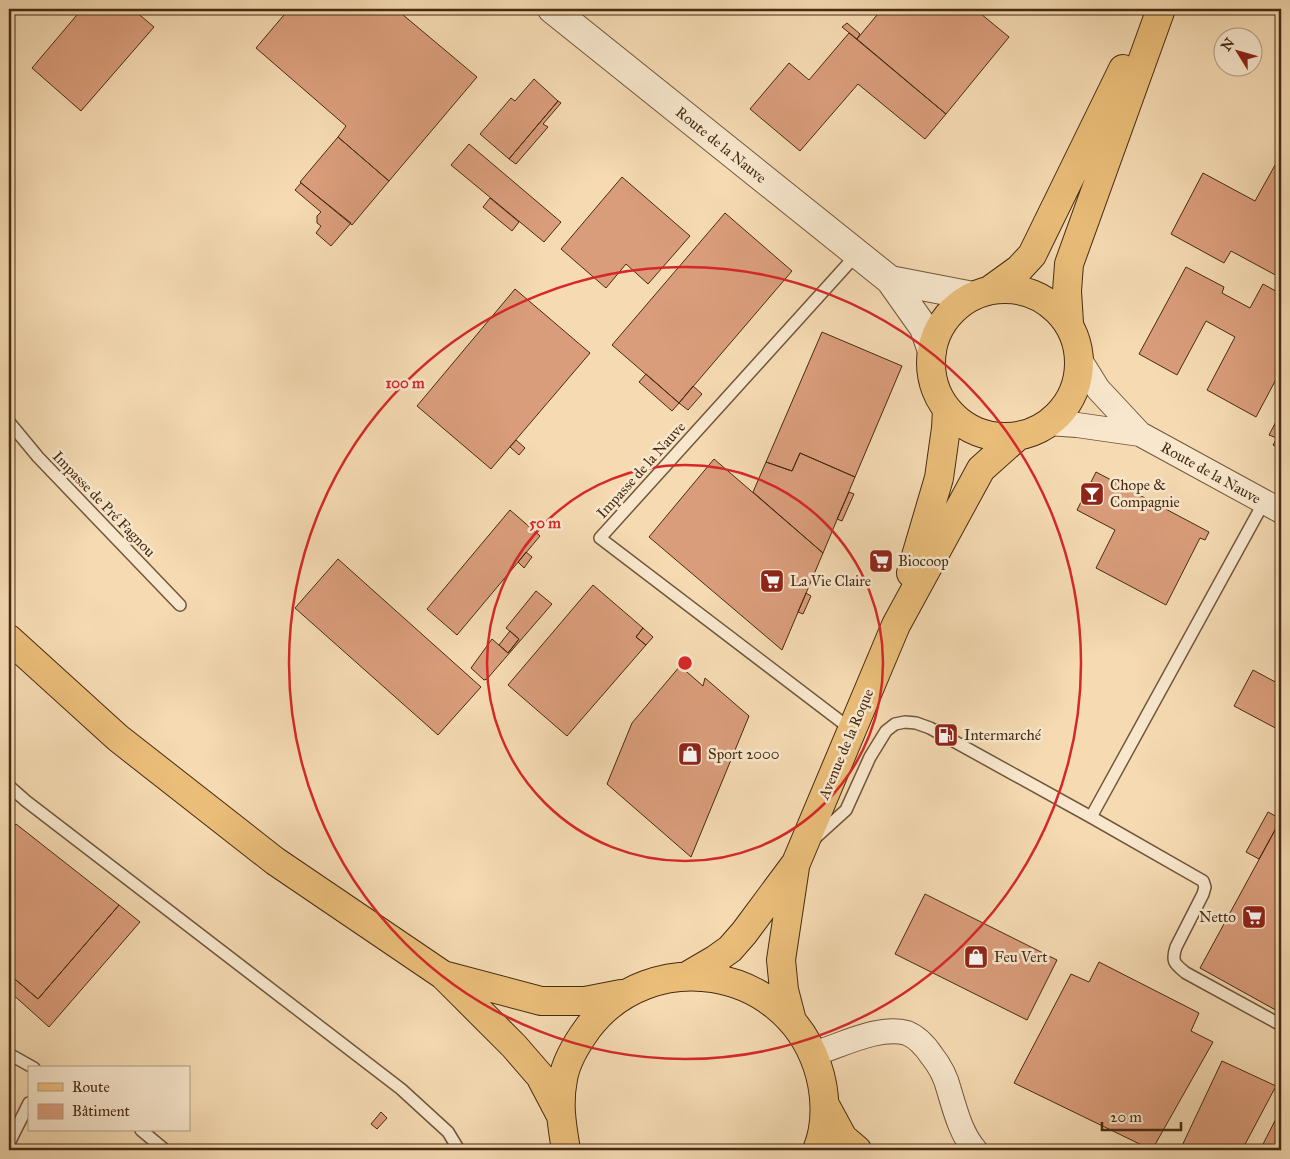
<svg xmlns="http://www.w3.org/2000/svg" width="1290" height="1159" font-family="'IM FELL Great Primer',serif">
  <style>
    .building { fill: #da9d7b; stroke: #462b12 }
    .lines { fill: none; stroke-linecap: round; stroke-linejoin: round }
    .service-casing { stroke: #72573a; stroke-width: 14 }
    .minor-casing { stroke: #72573a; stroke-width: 26 }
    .tertiary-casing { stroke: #72573a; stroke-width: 30 }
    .primary-casing { stroke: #462b12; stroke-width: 30 }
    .service { stroke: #f8e7cd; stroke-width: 11 }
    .minor { stroke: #f8e7cd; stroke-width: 24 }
    .tertiary { stroke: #f8e7cd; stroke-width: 28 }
    .primary { stroke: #eabd79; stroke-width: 28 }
    .ring { fill: none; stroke: #d62828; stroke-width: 2.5 }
    .labels { text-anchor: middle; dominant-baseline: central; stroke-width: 5; stroke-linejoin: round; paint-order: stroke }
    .street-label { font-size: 15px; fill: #462b12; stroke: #f8e7cd }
    .poi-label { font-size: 15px; fill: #462b12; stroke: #f8e7cd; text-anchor: start }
    .centre { fill: #d62828; stroke: #f8e7cd; stroke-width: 2.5 }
    .ring-label { font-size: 15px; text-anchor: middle; font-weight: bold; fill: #d62828; stroke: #f8e7cd; stroke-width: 5; stroke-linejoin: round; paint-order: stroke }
  </style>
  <rect width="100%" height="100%" fill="#f5dab2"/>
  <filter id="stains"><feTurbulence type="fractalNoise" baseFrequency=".004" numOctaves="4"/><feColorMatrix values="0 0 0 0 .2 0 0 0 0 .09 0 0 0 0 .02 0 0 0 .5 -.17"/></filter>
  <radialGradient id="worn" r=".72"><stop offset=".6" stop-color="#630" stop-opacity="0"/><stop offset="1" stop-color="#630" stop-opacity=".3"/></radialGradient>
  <path class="building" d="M82,9H138L135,11L154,27L81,111L32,68Z
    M289,9H396L477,77L389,181L338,137L346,126L256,48Z
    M882,9H975L1009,37L946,114L857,39Z
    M847,23L860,34L857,39L842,27Z
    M849,33L946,114L925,139L858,84L800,151L750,109L789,63L809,80Z
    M534,79L558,101L509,159L480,134L511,98L515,101Z
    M558,101L561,103L543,124L548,127L516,164L509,159Z
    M338,137L389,181L352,225L300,182Z
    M469,144L561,222L544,242L451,165Z
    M1279,158L1281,159V278L1231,251L1224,263L1171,234L1203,173L1255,201Z
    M622,177L690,236L648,284L626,264L606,288L561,249Z
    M301,183L351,223L331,246L316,233L321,226L317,223V216L321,212L295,190Z
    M490,198L519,222L512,231L483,207Z
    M725,213L792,271L679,403L612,345Z
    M1186,267L1224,287L1222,293L1250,308L1263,284L1281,294V370L1256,417L1207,390L1235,337L1206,321L1177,375L1139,354Z
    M515,289L590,353L491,469L417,406Z
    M822,332L902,366L855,477L800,453L792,471L766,462Z
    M646,374L679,403L672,411L639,382Z
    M693,386L702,394L688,410L679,403Z
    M1281,412V449L1273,445L1277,438L1269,435Z
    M516,440L525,448L519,455L510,447Z
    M800,453L855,477L823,553L753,492L766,462L792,471Z
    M714,459L823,553L782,650L649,537Z
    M1096,472L1209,532L1205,540L1200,538L1166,605L1096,568L1115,530L1077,510Z
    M849,492L854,494L842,521L837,519Z
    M510,510L540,536L457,635L427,609Z
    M526,552L532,557L524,568L518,562Z
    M338,559L481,687L438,735L295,608Z
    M593,585L643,628L636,637L646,645L567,736L508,685Z
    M536,591L552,604L487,679L484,680L471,668L492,639L508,653L519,639L506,628Z
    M806,593L811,596L803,614L798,612Z
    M643,628L653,637L646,645L636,637Z
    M510,631L519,639L508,653L499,645Z
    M680,666L703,686L705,678L749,716L691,857L607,784L632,723Z
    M1253,670L1281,685V731L1234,706Z
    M1268,812L1281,819L1259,859L1246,852Z
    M1280,821L1281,822V1013L1200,968Z
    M16,824L119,905L38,999L9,974V832Z
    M925,894L1057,960L1027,1020L895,954Z
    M119,905L140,922L49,1027L9,991V974L38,999Z
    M1099,962L1199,1013L1191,1031L1213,1042L1152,1150L1014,1083L1071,974L1089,982Z
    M1222,1061L1276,1086L1242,1150L1227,1145L1225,1150H1180Z
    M1281,1109V1150H1260Z
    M381,1112L387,1118L377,1129L371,1124Z"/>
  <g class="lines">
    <defs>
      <path id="service" d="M9,422L38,457L180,605
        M852,730L600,538L857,254
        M9,786L26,801L401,1089L448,1132L459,1150
        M1091,817L1264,502
        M814,839L846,810L870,757L886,731L895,724L905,722L916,723L930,728L1091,817L1203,881L1205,887L1203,894L1176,947C1171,962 1175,964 1186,973L1281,1025
        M9,1054L34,1068
        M141,1130L165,1150
        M9,1143L29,1103"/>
      <path id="minor" d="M1080,360L1098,389L1140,434L1281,511
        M1048,423L1077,425L1140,434
        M813,1054C840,1046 879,1025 907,1033C917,1037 926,1047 932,1056C940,1066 946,1078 949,1090C955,1110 961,1134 975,1150"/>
      <path id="tertiary" d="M552,9L890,280L924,328L932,351
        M890,280L973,296"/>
      <path id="primary" d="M931 363a74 74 0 1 1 148 0a74 74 0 1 1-148 0Z
        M990,290L1019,269L1032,255L1123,69
        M1069,323L1067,291L1069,264L1161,9
        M911,573L939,478L946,428L947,409
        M9,639L118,738L275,861L443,975L514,1046L540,1076L560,1114
        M443,975L541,1001H585L621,994
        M687,976L716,959L730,949L744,933L796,863L896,625L981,469L1018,436
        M792,1021L784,990L781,960L795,867
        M825,1105L843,1138L857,1150
        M566,1150C562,1125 558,1105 563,1079C566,1061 577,1043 588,1028C651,945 783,966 817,1065C826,1091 828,1124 817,1150"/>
    </defs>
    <use href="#service" class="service-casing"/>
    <use href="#minor" class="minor-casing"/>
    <use href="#tertiary" class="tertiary-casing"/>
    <use href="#primary" class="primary-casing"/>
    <use href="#service" class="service"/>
    <use href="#minor" class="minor"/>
    <use href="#tertiary" class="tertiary"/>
    <use href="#primary" class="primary"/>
  </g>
  <g class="ring">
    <circle cx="685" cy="663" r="198"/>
    <circle cx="685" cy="663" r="396"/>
  </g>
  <defs>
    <symbol id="bar-square" viewBox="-11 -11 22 22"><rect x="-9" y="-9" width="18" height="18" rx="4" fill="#8f2418" stroke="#f8e7cd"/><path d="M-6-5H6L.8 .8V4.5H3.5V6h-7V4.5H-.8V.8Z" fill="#fff"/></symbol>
    <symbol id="supermarket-square" viewBox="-11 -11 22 22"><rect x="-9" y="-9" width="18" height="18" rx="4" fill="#8f2418" stroke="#f8e7cd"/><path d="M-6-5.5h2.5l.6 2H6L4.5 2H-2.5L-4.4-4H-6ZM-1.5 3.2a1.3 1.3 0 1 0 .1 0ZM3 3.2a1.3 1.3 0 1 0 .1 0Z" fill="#fff"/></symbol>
    <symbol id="fuel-square" viewBox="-11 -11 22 22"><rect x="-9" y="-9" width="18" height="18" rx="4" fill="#8f2418" stroke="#f8e7cd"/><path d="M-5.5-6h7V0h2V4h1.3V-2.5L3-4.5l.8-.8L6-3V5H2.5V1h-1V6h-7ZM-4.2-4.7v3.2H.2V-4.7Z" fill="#fff"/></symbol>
    <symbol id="shop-square" viewBox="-11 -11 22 22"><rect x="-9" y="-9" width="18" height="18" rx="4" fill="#8f2418" stroke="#f8e7cd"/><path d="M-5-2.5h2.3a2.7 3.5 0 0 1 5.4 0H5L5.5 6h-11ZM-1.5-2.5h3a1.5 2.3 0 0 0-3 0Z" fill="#fff"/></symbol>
  </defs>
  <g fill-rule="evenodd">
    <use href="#bar-square" x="1078" y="480" width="28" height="28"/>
    <use href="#supermarket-square" x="867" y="547" width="28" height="28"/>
    <use href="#supermarket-square" x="758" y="567" width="28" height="28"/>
    <use href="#fuel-square" x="932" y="721" width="28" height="28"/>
    <use href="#shop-square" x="676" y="740" width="28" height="28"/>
    <use href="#supermarket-square" x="1240" y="903" width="28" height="28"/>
    <use href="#shop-square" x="962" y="943" width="28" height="28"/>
  </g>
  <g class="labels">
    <g class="street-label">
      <text transform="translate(721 145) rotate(39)">Route de la Nauve</text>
      <text transform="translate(641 470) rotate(-48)">Impasse de la Nauve</text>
      <text transform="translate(1211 473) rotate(29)">Route de la Nauve</text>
      <text transform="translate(104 504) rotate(46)">Impasse de Pré Fagnou</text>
      <text transform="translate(846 744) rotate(-67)">Avenue de la Roque</text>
    </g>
    <g class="poi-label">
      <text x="1110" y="485">Chope &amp;<tspan x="1110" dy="17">Compagnie</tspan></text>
      <text x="898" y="561">Biocoop</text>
      <text x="790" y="581">La Vie Claire</text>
      <text x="964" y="735">Intermarché</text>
      <text x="708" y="754">Sport 2000</text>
      <text x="1236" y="917" text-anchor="end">Netto</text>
      <text x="994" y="957">Feu Vert</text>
    </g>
  </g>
  <circle cx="685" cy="663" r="8" class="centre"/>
  <g class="ring-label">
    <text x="405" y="388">100 m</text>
    <text x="545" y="528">50 m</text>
  </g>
  <rect width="1290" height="1159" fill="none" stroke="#f5dab2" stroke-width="30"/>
  <rect x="10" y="10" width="1270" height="1139" fill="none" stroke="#462b12" stroke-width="2.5"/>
  <rect x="15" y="15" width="1260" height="1129" fill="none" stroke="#462b12"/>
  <rect x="28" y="1066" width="162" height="65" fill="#f8e7cd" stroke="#b19c82"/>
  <rect x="38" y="1083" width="25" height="8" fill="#eabd79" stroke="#b19c82"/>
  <text x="72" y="1092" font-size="15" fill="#462b12">Route</text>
  <rect x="38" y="1104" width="25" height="15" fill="#da9d7b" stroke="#b19c82"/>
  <text x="72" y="1116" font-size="15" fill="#462b12">Bâtiment</text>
  <g transform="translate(1238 52) rotate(307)"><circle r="24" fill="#f8e7cd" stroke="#b19c82"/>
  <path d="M0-4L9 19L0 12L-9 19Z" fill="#8f2418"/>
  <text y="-8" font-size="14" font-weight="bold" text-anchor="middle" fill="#462b12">N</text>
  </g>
  <path d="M1102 1122v8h79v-8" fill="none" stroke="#462b12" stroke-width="2.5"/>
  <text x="1110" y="1122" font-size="15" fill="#462b12" stroke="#f8e7cd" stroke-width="4" paint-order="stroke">20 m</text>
  <rect width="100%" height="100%" filter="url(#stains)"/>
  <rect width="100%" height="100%" fill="url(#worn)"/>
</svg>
